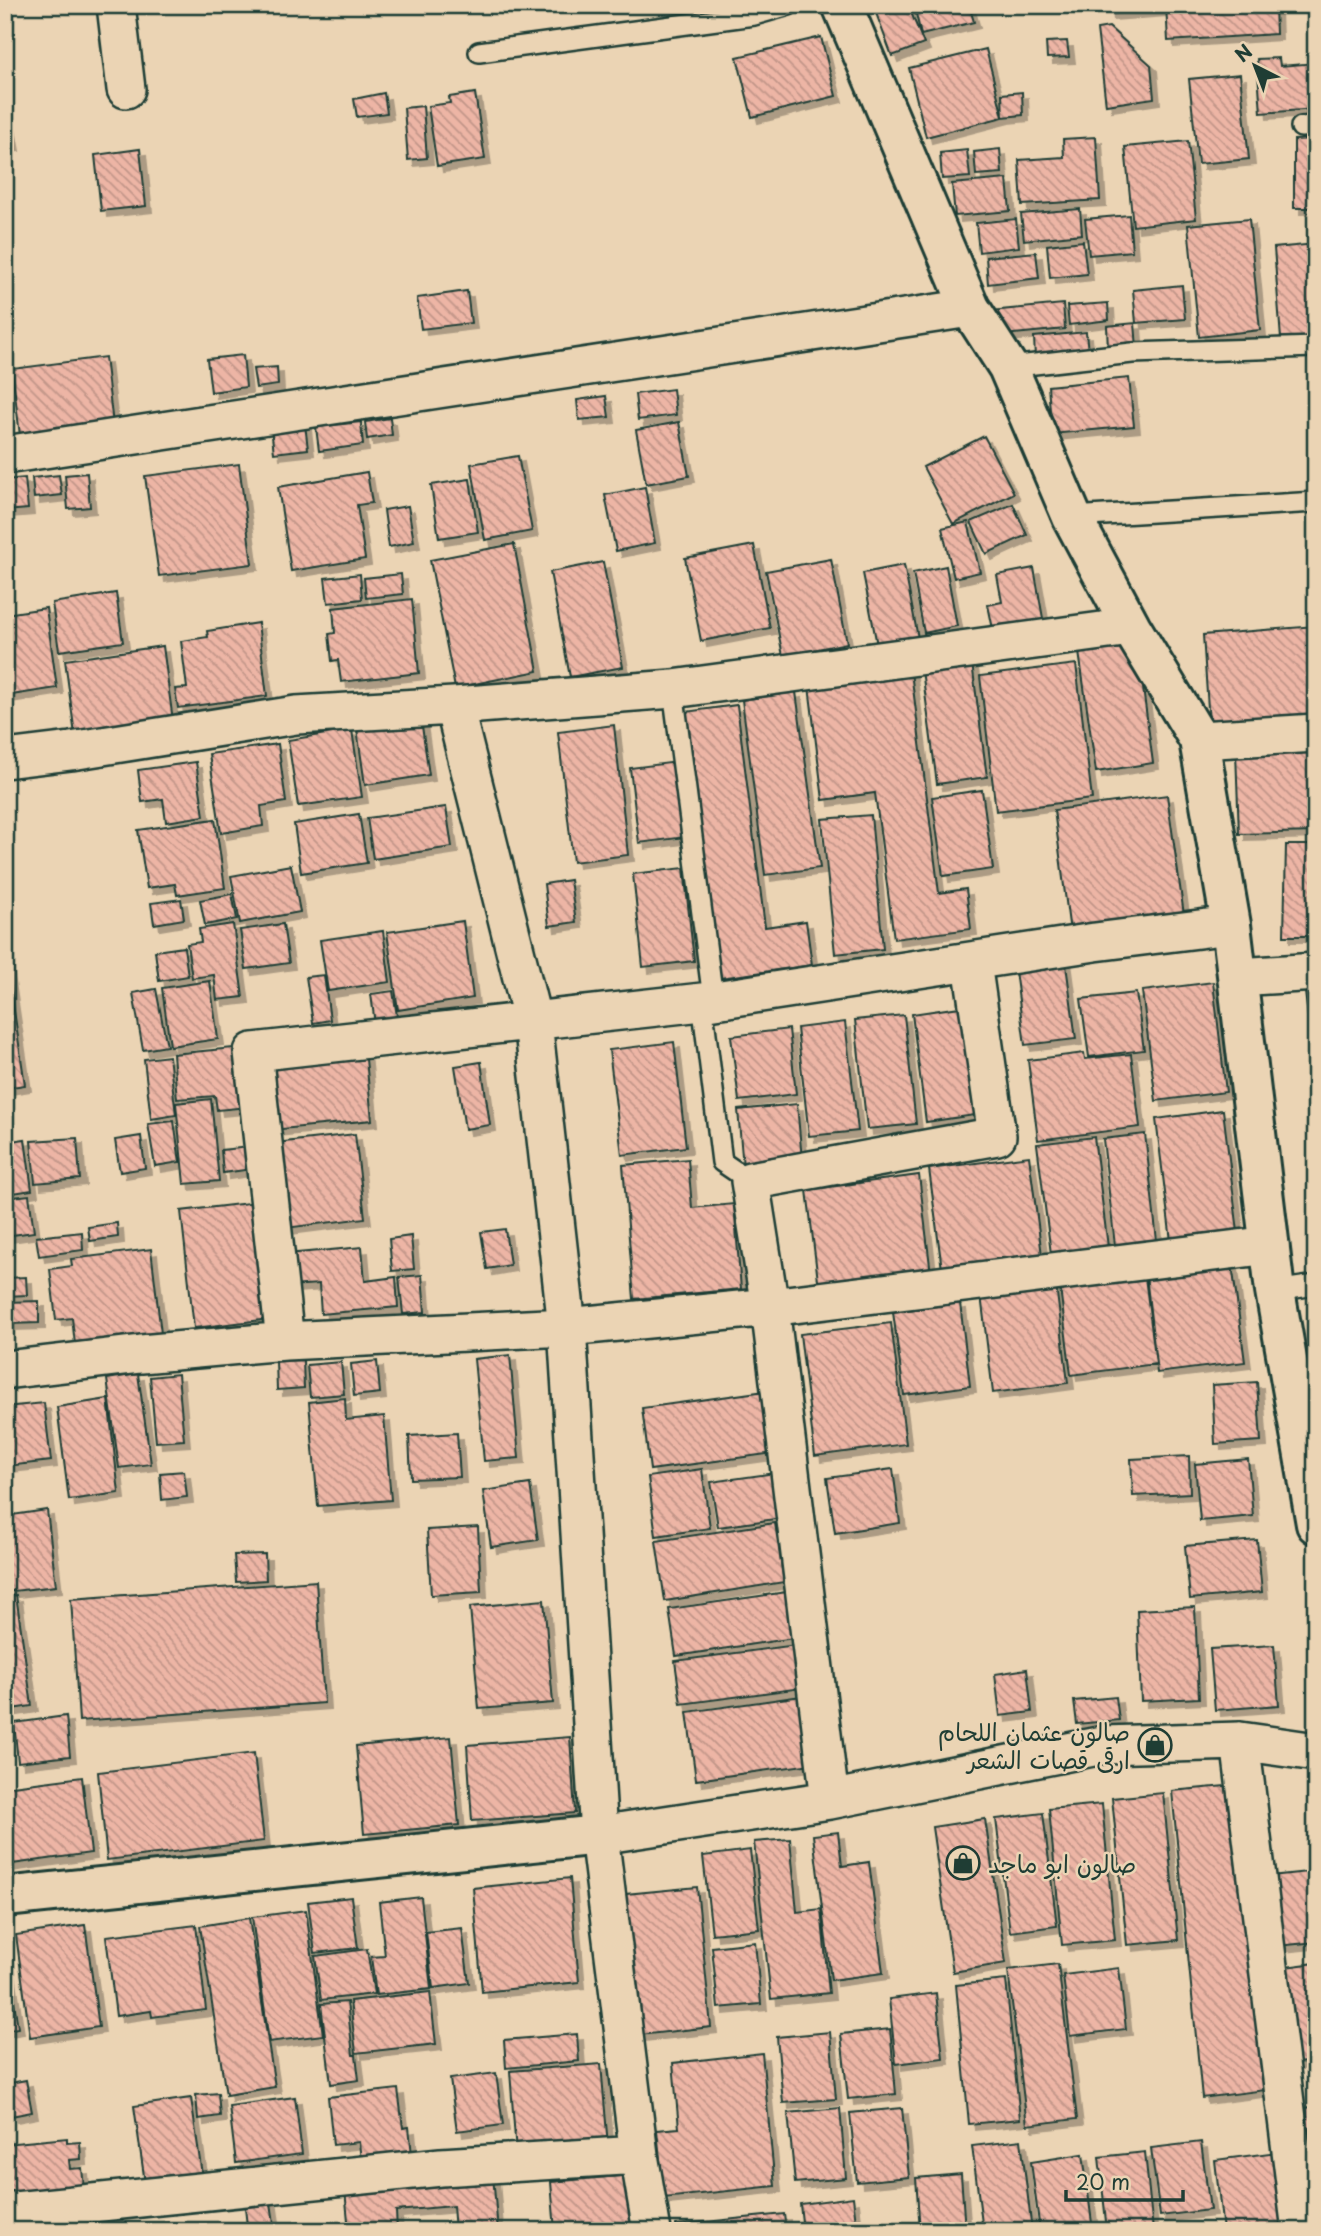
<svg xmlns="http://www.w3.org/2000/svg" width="1321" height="2236" font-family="'Playpen Sans','Playpen Sans Arabic',sans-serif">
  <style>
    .building { fill: url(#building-back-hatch); stroke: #1f3d34; stroke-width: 2; filter: url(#shadow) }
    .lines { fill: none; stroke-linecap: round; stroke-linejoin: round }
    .service-casing { stroke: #1f3d34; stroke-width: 24 }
    .minor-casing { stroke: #1f3d34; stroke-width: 42 }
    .tertiary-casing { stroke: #1f3d34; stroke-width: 44 }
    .service { stroke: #ebd4b4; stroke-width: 19 }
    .minor { stroke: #ebd4b4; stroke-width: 37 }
    .tertiary { stroke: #ebd4b4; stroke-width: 38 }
    .labels { text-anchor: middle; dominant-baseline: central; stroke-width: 5; stroke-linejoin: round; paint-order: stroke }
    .poi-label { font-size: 24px; fill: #1f3d34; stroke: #ebd4b4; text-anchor: end }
  </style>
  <defs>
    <pattern id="building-back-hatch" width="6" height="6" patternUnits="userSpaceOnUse" patternTransform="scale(1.75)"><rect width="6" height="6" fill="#edb5a5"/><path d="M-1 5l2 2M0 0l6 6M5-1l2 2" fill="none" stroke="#bf9487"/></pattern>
    <filter id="shadow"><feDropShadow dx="6" dy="6" stdDeviation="0" flood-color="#0004"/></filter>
  </defs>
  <rect width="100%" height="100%" fill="#ebd4b4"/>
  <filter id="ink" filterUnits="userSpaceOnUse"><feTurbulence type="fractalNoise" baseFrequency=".0143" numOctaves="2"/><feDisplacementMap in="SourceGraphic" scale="14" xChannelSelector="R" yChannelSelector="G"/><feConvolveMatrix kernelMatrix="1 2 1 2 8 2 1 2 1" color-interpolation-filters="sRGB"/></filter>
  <g filter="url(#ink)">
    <path class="building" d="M873,5H908L924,44L892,56Z
      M914,5H969L974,22L921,35Z
      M1107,5H1161V10L1108,14Z
      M1166,5H1275L1276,34L1168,41Z
      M1109,27L1151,65L1154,98L1106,105L1097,29Z
      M821,37L836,96L752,117L737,57Z
      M1067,41L1069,57L1047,58L1046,42Z
      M986,49L1003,117L926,137L909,68Z
      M1279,58L1280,66L1316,63V109L1261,113L1257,59Z
      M1240,74L1249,159L1198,164L1189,79Z
      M1022,92L1023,115L1003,117L1002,94Z
      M384,93L387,113L357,117L354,99Z
      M475,93L485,159L437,166L428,106L450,103L449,97Z
      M423,106L427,158L408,160L404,108Z
      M7,113L13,145L5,146V114Z
      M1096,137L1100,200L1022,205L1019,160L1064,157L1063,139Z
      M1316,139V208H1294V140Z
      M1188,141L1196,219L1133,226L1125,147Z
      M140,149L146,206L101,211L95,155Z
      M1000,149L1002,173L976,175L974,152Z
      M967,150L970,177L942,179L940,153Z
      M1007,179L1010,211L955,216L952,184Z
      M1080,209L1082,234L1024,240L1021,214Z
      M1129,215L1132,251L1089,255L1085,219Z
      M1016,219L1019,247L979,252L976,223Z
      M1249,219L1260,330L1199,337L1188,225Z
      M1083,241L1087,274L1050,278L1047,245Z
      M1316,244V336L1281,339L1274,248Z
      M1036,252L1039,278L988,284L986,257Z
      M1182,285L1185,319L1136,323L1133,290Z
      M467,291L471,323L421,329L417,298Z
      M1108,303L1109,320L1069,325L1067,306Z
      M1063,304L1065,329L994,336L991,311Z
      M1135,323L1137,348L1108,351L1107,326Z
      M1086,332L1088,352L1035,358L1034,337Z
      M243,355L246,387L211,392L207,359Z
      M105,357L114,433L21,444L12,369Z
      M277,367L278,385L256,388L253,369Z
      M1129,378L1134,426L1052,434L1048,386Z
      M673,389L676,415L638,420L635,394Z
      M606,396L609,417L579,420L577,400Z
      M390,418L392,435L367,439L365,422Z
      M361,422L363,445L319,451L316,427Z
      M679,422L689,476L646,484L636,430Z
      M305,424L308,449L274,453L271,428Z
      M984,436L1014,493L953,524L923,467Z
      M518,456L532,531L485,540L471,464Z
      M239,464L252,564L159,576L145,476Z
      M367,472L372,503L357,505L365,559L291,571L278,487Z
      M87,473L90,507L68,509L65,475Z
      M59,475L62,495L34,498L32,478Z
      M25,478L28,509L5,511V480Z
      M470,479L478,532L439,538L431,485Z
      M645,487L655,543L616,551L605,495Z
      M1013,504L1027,535L986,554L971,522Z
      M408,506L414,542L389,547L384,510Z
      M968,522L980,572L954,578L942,528Z
      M514,544L538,671L455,688L430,560Z
      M754,545L770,628L701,641L685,558Z
      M831,559L847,643L783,656L766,571Z
      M603,562L623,667L570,677L550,572Z
      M904,565L918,638L877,645L863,573Z
      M946,566L957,626L924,633L913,573Z
      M1034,568L1044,624L994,634L988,605L1002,602L997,575Z
      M360,574L362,599L328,603L325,578Z
      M401,574L403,594L366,598L364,578Z
      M116,593L123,642L59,651L52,603Z
      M412,599L419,673L341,682L338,660L332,661L329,634L335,633L333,608Z
      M46,608L57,688L5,696V614Z
      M258,623L267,696L178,708L175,689L187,688L181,641L208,637L207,631Z
      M1316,626V714L1209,723L1203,635Z
      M1137,643L1153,763L1096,772L1079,652Z
      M163,646L173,721L75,735L65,660Z
      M972,663L987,777L937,784L922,670Z
      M1076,664L1092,799L996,811L980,676Z
      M911,672L939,893L966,889L971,929L894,939L875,793L823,800L809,686Z
      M796,692L820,868L765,875L742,700Z
      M737,705L765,927L806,921L812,965L720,978L685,712Z
      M420,712L429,775L365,785L356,722Z
      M614,725L628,855L573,862L558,732Z
      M352,730L362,797L298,806L288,740Z
      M278,744L286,802L261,806L263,826L221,833L209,754Z
      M1316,749V832L1239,834L1236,752Z
      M196,762L204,816L166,822L163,799L142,802L138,770Z
      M677,762L686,837L639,843L630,768Z
      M982,790L993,869L943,876L932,797Z
      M1167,795L1184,915L1070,932L1054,810Z
      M446,807L452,847L373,859L367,818Z
      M359,814L367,863L301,873L294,824Z
      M871,815L883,949L835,954L822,819Z
      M215,819L225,888L177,895L175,884L147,888L138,830Z
      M1286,845H1316V936H1284Z
      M291,865L300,912L240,923L231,876Z
      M684,868L694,961L643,967L633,874Z
      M570,880L576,922L549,926L544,884Z
      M232,894L237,919L205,925L200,900Z
      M181,899L184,919L154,924L151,903Z
      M463,921L473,998L398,1010L387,932Z
      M233,924L243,997L217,1000L214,975L192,978L187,944L201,942L199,929Z
      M283,924L289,963L246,969L240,930Z
      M383,931L390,982L328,991L320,940Z
      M184,947L188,976L159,981L155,951Z
      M1064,950L1076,1039L1025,1045L1013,956Z
      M7,963L25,1085L5,1088V964Z
      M324,975L330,1020L313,1023L306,977Z
      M210,981L218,1039L170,1046L162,988Z
      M1213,982L1226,1092L1156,1101L1142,991Z
      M156,989L167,1046L143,1050L133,993Z
      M393,991L399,1029L376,1032L371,994Z
      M1316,991V1075H1315L1305,992Z
      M1136,993L1144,1050L1089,1057L1081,999Z
      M960,1007L975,1115L926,1122L912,1014Z
      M904,1015L916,1124L867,1129L855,1020Z
      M845,1022L858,1131L809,1136L797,1028Z
      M789,1029L796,1094L739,1101L731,1036Z
      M674,1042L686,1147L622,1155L609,1050Z
      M243,1047L248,1107L217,1110L215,1096L177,1099L173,1054Z
      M365,1049L372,1120L272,1130L265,1059Z
      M1084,1053L1085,1059L1131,1054L1140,1127L1038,1140L1028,1060Z
      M169,1056L176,1115L151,1119L144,1059Z
      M481,1062L490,1125L465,1129L455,1066Z
      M1316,1081V1155L1309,1082Z
      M211,1099L219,1181L184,1184L176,1103Z
      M797,1104L802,1160L743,1167L738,1110Z
      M1223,1110L1238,1232L1171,1241L1156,1119Z
      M174,1121L180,1162L155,1166L148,1124Z
      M355,1134L365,1218L286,1228L276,1143Z
      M1145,1134L1157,1241L1115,1246L1103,1139Z
      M141,1136L145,1168L120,1172L115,1140Z
      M1094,1137L1108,1247L1051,1254L1037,1144Z
      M77,1138L80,1179L35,1183L31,1141Z
      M25,1139L32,1190L7,1194L5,1142Z
      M250,1147L252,1169L223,1173L221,1150Z
      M1029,1156L1043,1263L943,1277L929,1169Z
      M688,1159L692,1208L734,1204L741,1289L634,1299L623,1165Z
      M919,1175L931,1274L819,1289L807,1190Z
      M29,1195L34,1232L5,1236V1198Z
      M257,1202L270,1319L194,1328L181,1211Z
      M117,1223L118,1237L90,1241L88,1227Z
      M505,1229L510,1265L487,1269L481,1232Z
      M82,1232L83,1250L39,1256L36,1237Z
      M411,1236L414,1269L392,1271L389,1239Z
      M362,1247L365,1281L396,1277L398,1307L321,1314L319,1284L290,1286L287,1254Z
      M151,1249L162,1342L76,1353L72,1318L56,1320L50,1269L72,1266L71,1259Z
      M1232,1264L1245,1362L1157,1373L1146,1275Z
      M422,1275L425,1312L403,1314L399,1277Z
      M26,1277L27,1295L6,1296V1278Z
      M1145,1277L1156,1364L1071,1375L1060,1288Z
      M1056,1285L1068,1383L993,1393L981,1295Z
      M39,1301V1323L8,1324L7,1302Z
      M960,1303L970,1386L904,1395L893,1312Z
      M891,1323L906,1444L815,1456L800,1334Z
      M510,1355L519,1458L484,1461L474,1359Z
      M303,1360L304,1388L277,1390L276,1361Z
      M377,1361L380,1393L354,1396L351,1364Z
      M341,1362L344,1394L310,1397L307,1365Z
      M138,1374L151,1464L119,1468L107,1379Z
      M178,1374L184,1440L156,1442L150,1377Z
      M1257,1382L1261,1441L1215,1444L1212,1385Z
      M766,1391L774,1453L650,1470L642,1408Z
      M345,1398L346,1420L384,1416L391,1500L318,1506L309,1402Z
      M108,1399L119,1493L69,1500L57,1407Z
      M44,1403L51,1461L7,1466L5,1407Z
      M457,1433L460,1477L411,1479L409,1436Z
      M1189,1456L1190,1493L1133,1496L1131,1459Z
      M1248,1459L1253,1516L1200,1521L1195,1464Z
      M702,1469L710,1528L656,1536L648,1477Z
      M893,1469L900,1523L835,1533L827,1478Z
      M184,1471L187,1497L162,1500L160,1473Z
      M782,1472L789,1517L718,1527L711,1482Z
      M530,1484L538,1540L491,1547L483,1491Z
      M47,1510L56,1586L5,1592V1516Z
      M775,1523L784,1582L665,1601L656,1541Z
      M478,1527L481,1592L431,1595L427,1530Z
      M1257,1540L1262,1592L1190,1599L1185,1546Z
      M265,1554L266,1580L236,1582L234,1555Z
      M316,1581L324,1703L79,1721L71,1599Z
      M787,1592L794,1638L676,1656L669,1609Z
      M16,1595L32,1706L5,1710V1597Z
      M544,1600L553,1703L479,1709L470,1607Z
      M1195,1607L1199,1698L1141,1701L1137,1610Z
      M796,1645L802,1688L681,1704L675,1661Z
      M1274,1645L1279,1705L1215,1710L1210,1649Z
      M1027,1669L1032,1712L1000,1716L995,1674Z
      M802,1696L812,1764L696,1780L687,1712Z
      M1116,1697L1119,1720L1077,1724L1074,1701Z
      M66,1716L70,1756L18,1762L14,1723Z
      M451,1737L459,1825L364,1834L356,1746Z
      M570,1737L575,1813L472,1821L467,1745Z
      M254,1753L264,1841L107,1860L98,1772Z
      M82,1777L91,1853L5,1865V1787Z
      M1236,1785L1266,2090L1202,2098L1172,1791Z
      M1163,1793L1178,1940L1127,1945L1112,1798Z
      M1102,1804L1115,1940L1062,1945L1049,1809Z
      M1043,1813L1057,1926L1010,1932L996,1819Z
      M985,1819L1006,1963L953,1972L932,1827Z
      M838,1832L842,1866L869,1862L883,1973L831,1980L813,1835Z
      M790,1839L797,1912L821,1909L829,1993L771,1999L754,1842Z
      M750,1850L759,1929L712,1934L703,1856Z
      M1316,1871V1942L1278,1946L1271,1876Z
      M570,1878L579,1982L482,1992L473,1888Z
      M697,1887L711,2027L640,2035L626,1894Z
      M351,1897L358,1948L315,1953L308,1902Z
      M421,1897L431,1989L376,1995L371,1957L385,1956L379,1902Z
      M306,1910L323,2035L269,2042L252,1917Z
      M249,1918L275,2087L226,2095L200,1926Z
      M85,1925L99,2027L30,2037L16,1935Z
      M196,1925L206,2010L152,2017L151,2011L116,2016L106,1936Z
      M462,1928L469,1983L433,1988L426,1932Z
      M5,1942L18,2028L5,2030Z
      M755,1942L761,2004L718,2008L712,1947Z
      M367,1949L374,1994L321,2000L315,1956Z
      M1316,1963V2061L1287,2064L1277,1968Z
      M1058,1964L1077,2119L1027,2125L1008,1970Z
      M1119,1968L1126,2029L1070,2036L1063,1975Z
      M1006,1980L1020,2119L969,2124L956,1985Z
      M430,1992L436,2044L356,2053L350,2001Z
      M936,1993L943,2058L896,2064L889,1999Z
      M347,2002L353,2055H356L359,2080L331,2084L321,2004Z
      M890,2029L896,2094L848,2099L841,2034Z
      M830,2032L836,2099L783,2103L777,2037Z
      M577,2034L579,2061L506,2068L504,2040Z
      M762,2053L775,2186L664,2198L657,2130L679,2128L673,2063Z
      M601,2064L608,2146L516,2153L510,2071Z
      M496,2073L503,2125L457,2131L450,2079Z
      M26,2080L32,2112L11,2116L5,2084Z
      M398,2089L403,2128L409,2127L413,2164L362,2170L359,2142L333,2145L328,2097Z
      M218,2093L220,2116L198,2119L196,2095Z
      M295,2097L302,2154L236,2163L229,2106Z
      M191,2098L203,2182L146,2190L134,2106Z
      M1316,2106V2173L1309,2174L1300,2109Z
      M840,2108L846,2178L795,2183L788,2113Z
      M902,2108L909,2177L857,2182L850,2113Z
      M67,2138V2143L80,2142L81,2159L69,2160L70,2169L82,2168L84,2189L5,2195V2144Z
      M1021,2140L1032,2231H983L972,2146Z
      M1201,2142L1210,2210L1160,2216L1151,2148Z
      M1145,2152L1153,2231H1107L1099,2157Z
      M1277,2152L1286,2231H1223L1215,2160Z
      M1083,2154L1093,2231H1040L1031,2162Z
      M961,2174L965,2231H920L916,2178Z
      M631,2175L636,2231H555L551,2182Z
      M493,2176L498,2231H455L453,2206L396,2211L397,2231H349L345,2190Z
      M270,2196L274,2223L247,2226L244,2199Z
      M853,2197L857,2231H803L800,2204Z
      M784,2214L786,2231H676V2225Z"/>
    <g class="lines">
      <defs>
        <path id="service" d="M479,52L754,15L789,5
          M1301,127L1316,126
          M1008,367L1132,353L1316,347
          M1072,517L1316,502
          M673,689L713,999
          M702,1002L722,1162L750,1181
          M1275,1291L1316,1285"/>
        <path id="minor" d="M116,5L126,89
          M5,455L970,308
          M1199,740L1316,733
          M5,759L71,751L296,715L454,706L673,689L1131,627
          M1238,977L1316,972
          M285,1341L253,1052L702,1002L1095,942L1231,925
          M5,1370L141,1354L285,1341L567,1327L770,1307L1270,1245
          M1240,1741L1301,2231
          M830,1800L770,1307L750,1181L997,1136L972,963
          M599,1835L830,1800L1103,1745L1240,1741L1316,1752
          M639,2155L652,2231
          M5,2212L441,2167L639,2155L599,1835L567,1327L533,1022L454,706"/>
        <path id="tertiary" d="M842,5L970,308L1008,367L1072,517L1131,627L1199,740L1231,925L1275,1291L1316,1524
          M5,1897L599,1835"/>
      </defs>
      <use href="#service" class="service-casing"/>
      <use href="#minor" class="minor-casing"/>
      <use href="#tertiary" class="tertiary-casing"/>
      <use href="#service" class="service"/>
      <use href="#minor" class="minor"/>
      <use href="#tertiary" class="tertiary"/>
    </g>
  </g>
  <defs>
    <symbol id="shop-ring" viewBox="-11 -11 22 22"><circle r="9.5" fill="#ebd4b4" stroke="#1f3d34" stroke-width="1.5"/><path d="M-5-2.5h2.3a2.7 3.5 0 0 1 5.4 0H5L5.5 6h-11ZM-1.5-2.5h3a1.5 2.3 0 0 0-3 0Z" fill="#1f3d34"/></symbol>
  </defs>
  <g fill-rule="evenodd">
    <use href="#shop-ring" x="1136" y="1726" width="38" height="38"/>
    <use href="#shop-ring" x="944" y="1844" width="38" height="38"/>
  </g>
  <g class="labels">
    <g class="poi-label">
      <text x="1130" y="1731">صالون عثمان اللحام<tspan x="1130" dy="28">ارقى قصات الشعر</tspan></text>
      <text x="988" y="1863" text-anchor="start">صالون ابو ماجد</text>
    </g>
  </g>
  <rect width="1321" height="2236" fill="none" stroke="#ebd4b4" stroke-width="28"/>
  <rect x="14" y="14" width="1293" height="2208" fill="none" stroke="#1f3d34" stroke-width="2.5" filter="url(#ink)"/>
  <g transform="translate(1255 66) rotate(318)" stroke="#ebd4b4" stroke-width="5" paint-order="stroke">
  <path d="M0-5L12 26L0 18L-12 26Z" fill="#1f3d34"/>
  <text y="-10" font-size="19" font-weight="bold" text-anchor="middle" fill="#1f3d34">N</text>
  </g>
  <path d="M1066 2190v10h117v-10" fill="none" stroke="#1f3d34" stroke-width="3.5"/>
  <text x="1076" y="2190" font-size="21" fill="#1f3d34" stroke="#ebd4b4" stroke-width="5" paint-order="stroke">20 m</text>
</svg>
